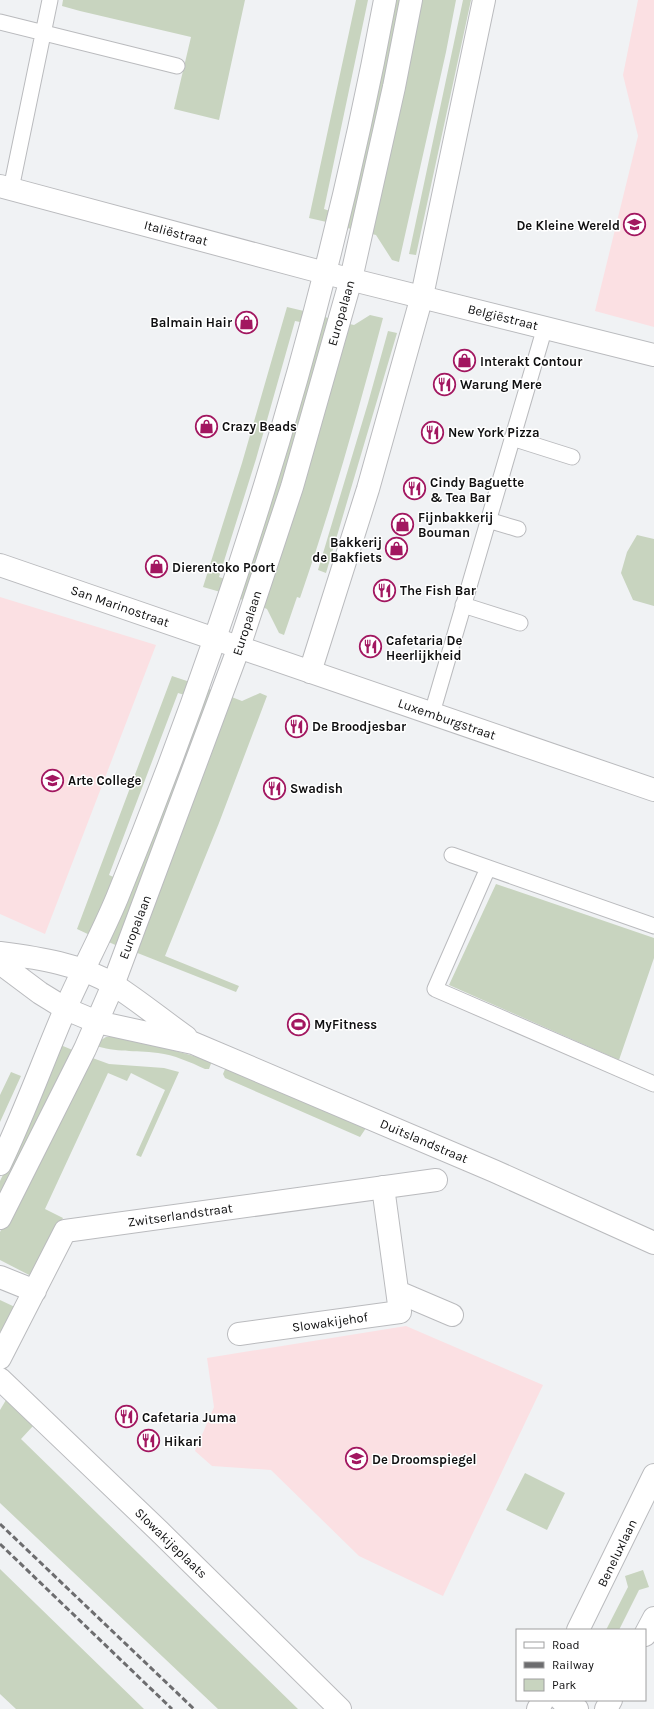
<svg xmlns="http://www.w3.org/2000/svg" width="654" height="1709" font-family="Karla,sans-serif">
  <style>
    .education { fill: #fbe0e3 }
    .green { fill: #c8d4bf }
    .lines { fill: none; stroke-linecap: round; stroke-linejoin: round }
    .lane-casing { stroke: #babbbe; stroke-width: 17 }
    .street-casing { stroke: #babbbe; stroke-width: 24 }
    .secondary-casing { stroke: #babbbe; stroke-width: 24 }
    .lane { stroke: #fff; stroke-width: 15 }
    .street { stroke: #fff; stroke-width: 22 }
    .secondary { stroke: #fff; stroke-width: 22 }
    .rail { stroke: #6d6d6f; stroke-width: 3; stroke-dasharray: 6 3; stroke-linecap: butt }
    .labels { text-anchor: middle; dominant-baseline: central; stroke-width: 3; stroke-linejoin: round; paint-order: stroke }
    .poi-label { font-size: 13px; font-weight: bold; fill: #101011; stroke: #fff; text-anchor: start }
    .street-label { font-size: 13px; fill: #101011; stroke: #fff }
  </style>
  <rect width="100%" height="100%" fill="#f0f2f4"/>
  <path class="education" d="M638,0H654V327L595,311L638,136L623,75Z
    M0,597L156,645L45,934L0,914Z
    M406,1326L543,1385L443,1596L359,1556L271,1470L212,1466L195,1451L214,1407L207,1358Z"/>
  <path class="green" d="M63,0H245L219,120L174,109L191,37L80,11L62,6Z
    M356,0H368L324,209L333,212L331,223L309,218Z
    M392,0H405L356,230L343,227Z
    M418,0H456L446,52L399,262L392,260L376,235L368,233Z
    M463,0H471L416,255L409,254Z
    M287,307L308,312L305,323L295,321L256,459L219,577L228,580L224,593L203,587L242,463Z
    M320,315L333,320L248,602L235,597Z
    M370,315L383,318C358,412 332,506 300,598L297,597L284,635L279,633L267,609L260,606L345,323L354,325Z
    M388,331L397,333L326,573L318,570L368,403Z
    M637,535L654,539V606L633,600L621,573L627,552Z
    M172,676L193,683L188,696L178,693L109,875L118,879L92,936L77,929Z
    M204,687L217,692L120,947L104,940Z
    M260,693L267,696L219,823L165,956L239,986L236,992L135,952L229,696L242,701Z
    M496,884L654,938V958L619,1060L449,985Z
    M113,1036H121L212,1061L209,1069H205C190,1062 174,1055 158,1053C133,1050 118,1053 93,1045L106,1037Z
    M58,1044L75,1051L0,1204V1181L36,1106Z
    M87,1056L109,1064L164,1068L179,1072L141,1157L136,1155L165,1090L131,1073L127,1081L108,1073L45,1209L63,1218L33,1277L0,1260V1232Z
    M226,1067L366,1128L360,1137L225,1078L223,1074Z
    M11,1072L21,1076L0,1122V1095Z
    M0,1300L17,1308L4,1333L0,1331Z
    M6,1400L33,1426L21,1439L298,1709H218L0,1503V1410Z
    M525,1473L565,1493L547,1530L506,1510Z
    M0,1569L144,1709H16L0,1694Z
    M643,1570L649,1587L639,1590L619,1630H606L628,1587L625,1576Z"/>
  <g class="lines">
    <defs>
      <path id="lane" d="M0,22L177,66
        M11,189L50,0
        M512,438L572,457
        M488,520L518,529
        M463,605L520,623
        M432,713L545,327
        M452,855L654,926
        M488,868L435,989L654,1084"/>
      <path id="street" d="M0,186L325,273L654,355
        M0,565L654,790
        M310,672L368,489L422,296L484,0
        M0,953C38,958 81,964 114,985C139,1001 162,1020 186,1037
        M0,963L40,993L66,1009L97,1022L193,1043L494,1171L654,1243
        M0,1277L35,1291
        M398,1292L452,1315
        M239,1334L400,1312L383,1187
        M0,1358L65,1231L436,1180
        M0,1379L159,1531L340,1709
        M578,1630L654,1475
        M645,1635L654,1618
        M561,1700L577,1709
        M538,1709L543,1700
        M606,1709L611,1700"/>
      <path id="secondary" d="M0,1164C25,1112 44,1058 67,1005C83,969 102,934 117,898C235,609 328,308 385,0
        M0,1218L85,1049L113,985L239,647L292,487L351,279L394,87L411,0"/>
    </defs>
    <use href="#lane" class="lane-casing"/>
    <use href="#street" class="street-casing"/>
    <use href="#secondary" class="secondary-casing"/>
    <use href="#lane" class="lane"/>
    <use href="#street" class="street"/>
    <use href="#secondary" class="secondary"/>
    <path class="rail" d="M0,1524L194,1709
      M0,1544L172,1709"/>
  </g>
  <defs>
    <symbol id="school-ring" viewBox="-11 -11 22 22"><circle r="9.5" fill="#fff" stroke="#a21760" stroke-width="1.5"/><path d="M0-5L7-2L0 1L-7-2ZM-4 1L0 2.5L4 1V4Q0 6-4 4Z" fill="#a21760"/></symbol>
    <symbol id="shop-ring" viewBox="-11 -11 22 22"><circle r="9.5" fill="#fff" stroke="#a21760" stroke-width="1.5"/><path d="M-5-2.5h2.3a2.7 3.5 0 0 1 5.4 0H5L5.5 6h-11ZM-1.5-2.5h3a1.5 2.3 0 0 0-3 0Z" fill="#a21760"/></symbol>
    <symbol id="restaurant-ring" viewBox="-11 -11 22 22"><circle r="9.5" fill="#fff" stroke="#a21760" stroke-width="1.5"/><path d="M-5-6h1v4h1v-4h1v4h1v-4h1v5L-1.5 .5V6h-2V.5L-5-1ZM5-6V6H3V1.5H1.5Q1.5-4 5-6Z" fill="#a21760"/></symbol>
    <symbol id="stadium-ring" viewBox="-11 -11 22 22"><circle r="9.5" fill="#fff" stroke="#a21760" stroke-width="1.5"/><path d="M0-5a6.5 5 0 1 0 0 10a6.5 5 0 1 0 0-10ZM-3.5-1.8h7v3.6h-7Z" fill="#a21760"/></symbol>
  </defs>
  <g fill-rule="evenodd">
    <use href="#school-ring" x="622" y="212" width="25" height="25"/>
    <use href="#shop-ring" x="234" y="310" width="25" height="25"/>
    <use href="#shop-ring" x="452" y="348" width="25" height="25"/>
    <use href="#restaurant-ring" x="432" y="372" width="25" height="25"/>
    <use href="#shop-ring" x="194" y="414" width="25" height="25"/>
    <use href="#restaurant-ring" x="420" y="420" width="25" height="25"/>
    <use href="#restaurant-ring" x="402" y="476" width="25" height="25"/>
    <use href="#shop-ring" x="390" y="512" width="25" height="25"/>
    <use href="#shop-ring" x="384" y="536" width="25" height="25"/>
    <use href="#shop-ring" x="144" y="554" width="25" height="25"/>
    <use href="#restaurant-ring" x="372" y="578" width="25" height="25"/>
    <use href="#restaurant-ring" x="358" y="634" width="25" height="25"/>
    <use href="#restaurant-ring" x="284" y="714" width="25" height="25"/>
    <use href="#school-ring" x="40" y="768" width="25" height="25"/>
    <use href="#restaurant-ring" x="262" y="776" width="25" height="25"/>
    <use href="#stadium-ring" x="286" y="1012" width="25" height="25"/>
    <use href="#restaurant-ring" x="114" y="1404" width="25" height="25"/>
    <use href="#restaurant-ring" x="136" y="1428" width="25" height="25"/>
    <use href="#school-ring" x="344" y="1446" width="25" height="25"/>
  </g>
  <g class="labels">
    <g class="poi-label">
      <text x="620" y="225" text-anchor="end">De Kleine Wereld</text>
      <text x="232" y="322" text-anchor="end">Balmain Hair</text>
      <text x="480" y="361">Interakt Contour</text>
      <text x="460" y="384">Warung Mere</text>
      <text x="222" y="426">Crazy Beads</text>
      <text x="448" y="432">New York Pizza</text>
      <text x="430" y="482">Cindy Baguette<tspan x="430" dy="15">&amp; Tea Bar</tspan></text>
      <text x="418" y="517">Fijnbakkerij<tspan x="418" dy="15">Bouman</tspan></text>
      <text x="382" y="542" text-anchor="end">Bakkerij<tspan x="382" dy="15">de Bakfiets</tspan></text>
      <text x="172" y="567">Dierentoko Poort</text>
      <text x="400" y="590">The Fish Bar</text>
      <text x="386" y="640">Cafetaria De<tspan x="386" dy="15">Heerlijkheid</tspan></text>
      <text x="312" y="726">De Broodjesbar</text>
      <text x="68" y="780">Arte College</text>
      <text x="290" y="788">Swadish</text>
      <text x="314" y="1024">MyFitness</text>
      <text x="142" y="1417">Cafetaria Juma</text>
      <text x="164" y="1441">Hikari</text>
      <text x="372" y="1459">De Droomspiegel</text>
    </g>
    <g class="street-label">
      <text transform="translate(176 233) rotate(15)">Italiëstraat</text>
      <text transform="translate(341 313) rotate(-74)">Europalaan</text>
      <text transform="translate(503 317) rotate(14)">Belgiëstraat</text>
      <text transform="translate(120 606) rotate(19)">San Marinostraat</text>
      <text transform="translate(247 623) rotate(-72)">Europalaan</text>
      <text transform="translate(447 719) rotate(19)">Luxemburgstraat</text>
      <text transform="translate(135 927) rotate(-69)">Europalaan</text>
      <text transform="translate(424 1141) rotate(23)">Duitslandstraat</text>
      <text transform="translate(180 1215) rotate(-8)">Zwitserlandstraat</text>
      <text transform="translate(330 1322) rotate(-8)">Slowakijehof</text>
      <text transform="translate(171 1543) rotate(44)">Slowakijeplaats</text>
      <text transform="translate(617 1553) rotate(-64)">Beneluxlaan</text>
    </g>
  </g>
  <rect x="516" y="1629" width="130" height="72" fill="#ffffff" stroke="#9f9fa0"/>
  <rect x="524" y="1642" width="20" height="6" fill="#ffffff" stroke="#9f9fa0"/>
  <text x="552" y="1649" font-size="12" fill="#101011">Road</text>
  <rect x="524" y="1662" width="20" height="6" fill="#6d6d6f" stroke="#9f9fa0"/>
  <text x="552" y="1669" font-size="12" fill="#101011">Railway</text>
  <rect x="524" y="1679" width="20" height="12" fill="#c8d4bf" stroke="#9f9fa0"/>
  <text x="552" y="1689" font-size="12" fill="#101011">Park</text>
</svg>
